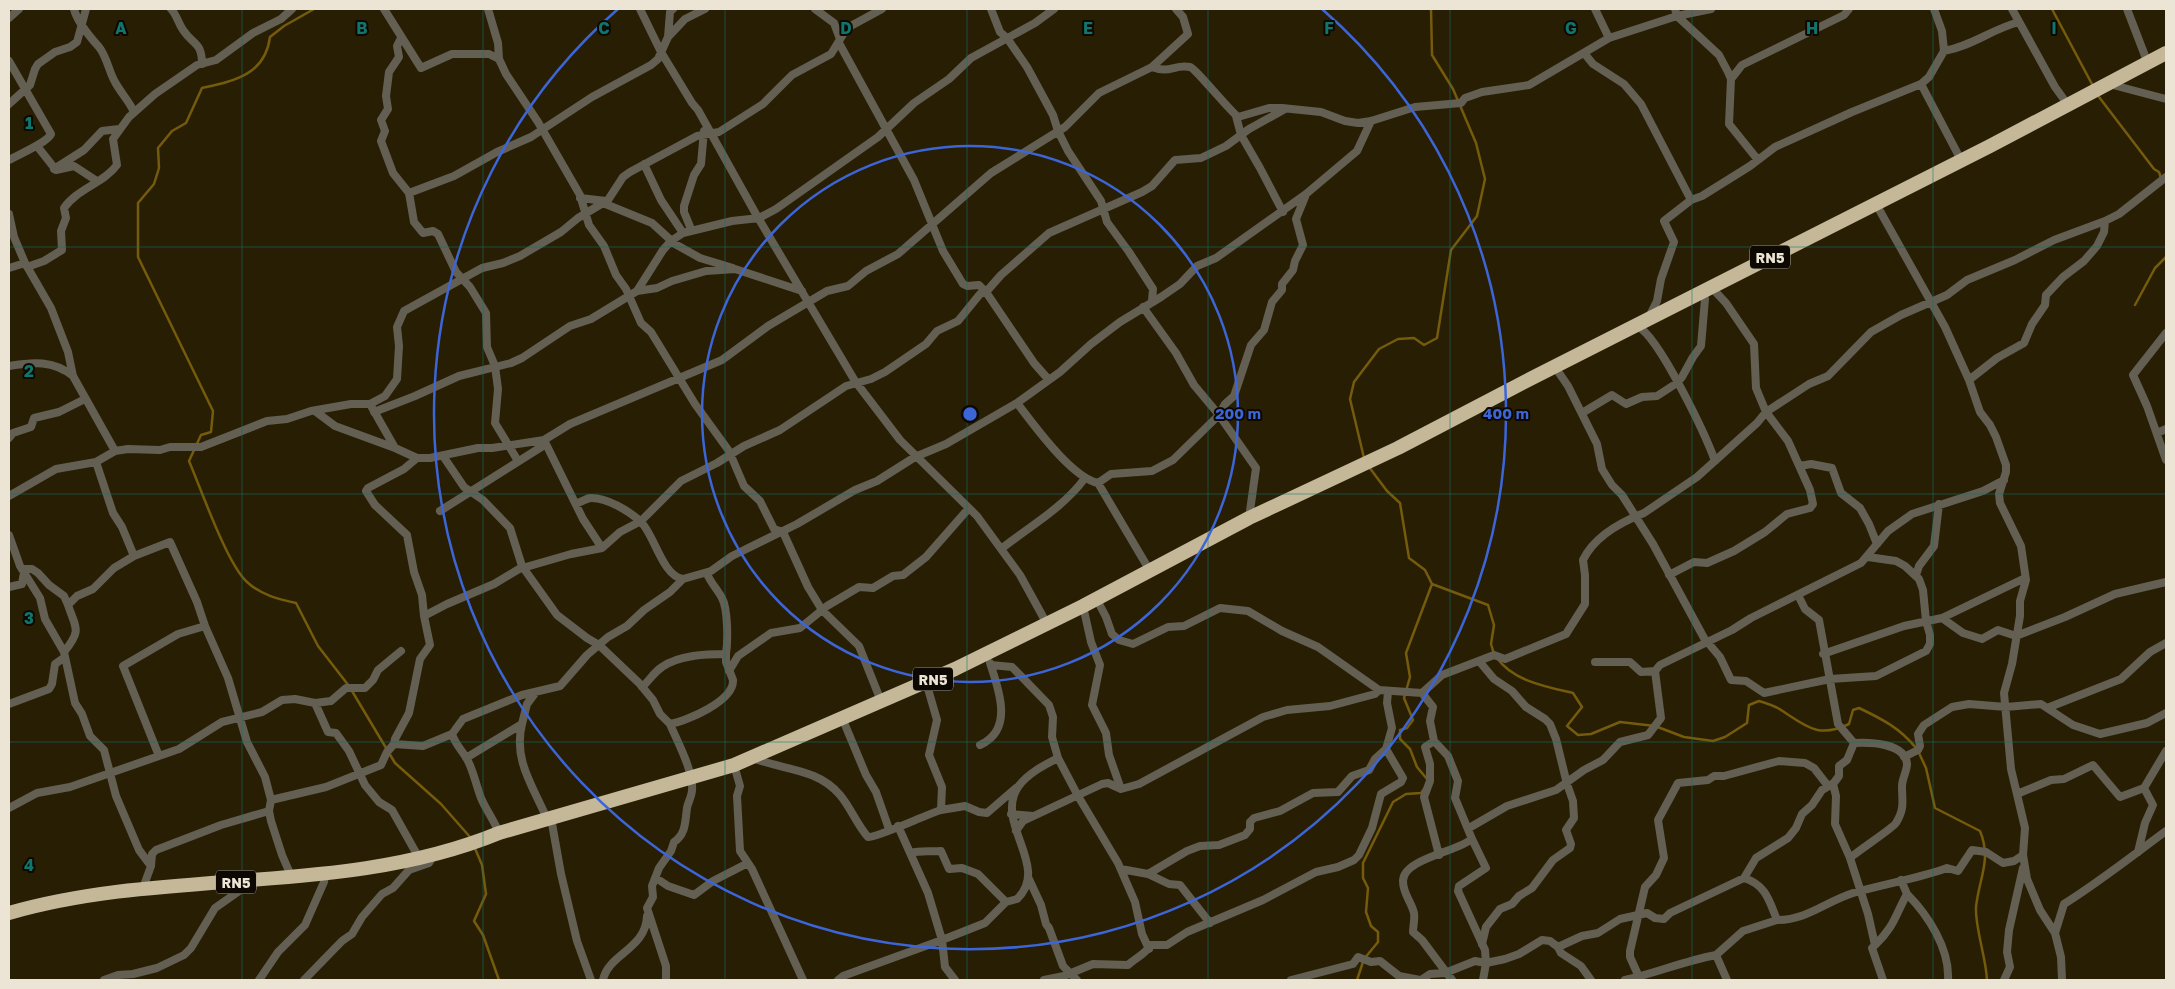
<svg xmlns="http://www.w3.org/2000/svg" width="2175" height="989" font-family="'Golos Text',sans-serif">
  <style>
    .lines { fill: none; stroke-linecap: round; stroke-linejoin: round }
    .stream { stroke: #755b0c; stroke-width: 2.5 }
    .street { stroke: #645f53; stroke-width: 8 }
    .highway { stroke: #c4b899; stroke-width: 14 }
    .grid { fill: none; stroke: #0f766e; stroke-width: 1; stroke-opacity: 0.55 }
    .ring { fill: none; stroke: #3c65d8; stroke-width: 2.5 }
    .labels { text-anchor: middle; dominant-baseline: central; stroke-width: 4; stroke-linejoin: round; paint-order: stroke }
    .shield { fill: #0d0902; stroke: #a9a396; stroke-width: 1 }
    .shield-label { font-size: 14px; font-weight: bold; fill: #ece5d5 }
    .grid-label { font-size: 16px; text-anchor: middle; font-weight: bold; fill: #0f766e; stroke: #0d0902; stroke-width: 4; stroke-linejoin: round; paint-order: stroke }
    .centre { fill: #3c65d8; stroke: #0d0902; stroke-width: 2.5 }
    .ring-label { font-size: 15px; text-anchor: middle; font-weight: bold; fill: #3c65d8; stroke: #0d0902; stroke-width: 4; stroke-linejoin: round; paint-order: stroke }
  </style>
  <rect width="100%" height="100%" fill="#281e04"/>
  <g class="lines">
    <path class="stream" d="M314,9L284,26L270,37C265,75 234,81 202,88L186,123L172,131L158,148L159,168L154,184L138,203V257L213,411L211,432L201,435L189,461C201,489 227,564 247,582C261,595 278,599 296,603L318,646L349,686
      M2052,9L2093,86
      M2099,97L2154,169L2159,172L2161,178
      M2135,305L2155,268L2166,257
      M1364,458L1350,399L1354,382L1379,349L1398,339L1414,338L1424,345L1437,338L1451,250L1477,216L1485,179L1476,143L1453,89L1432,55L1431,9
      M1369,467L1387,491L1400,503L1409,558L1425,570L1432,584L1488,605L1494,625L1491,644L1494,654
      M1497,658C1513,681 1547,687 1573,693L1582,707L1567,726L1578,735L1591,734L1620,722L1655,726L1684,737L1713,741L1725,737L1747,723L1749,705L1759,701C1766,703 1775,706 1781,710C1806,726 1818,739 1849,724L1853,710L1859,708C1882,719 1900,728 1916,748
      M352,691L395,763L441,804L470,837
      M1919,753L1926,768L1935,808L1980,831C1992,860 1979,878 1976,907C1975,928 1986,957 1987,980
      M1427,779L1417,767L1410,749L1400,739V730L1407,728L1413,720L1404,698L1410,677L1406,653L1432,584
      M474,846L482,865L486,894L474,921L483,935L499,980
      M1357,980L1364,959L1378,942V932L1371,926L1366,912L1368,888L1363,878V863L1393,802L1406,794L1421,793L1424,789"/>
    <path class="street" d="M74,9C77,22 90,37 99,47C107,57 109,72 115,82C121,93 129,101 134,112
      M171,9C177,15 178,23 183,30C193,45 202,42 202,64
      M384,9L421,68L452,54H489L499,59
      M488,9L498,43L499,59L506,74L538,122L580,195L589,225L604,246L616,275L626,289L641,323L651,332L695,404L729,451L744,486L760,501L774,529L783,532L808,587L822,610L859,646L881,701
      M640,9L661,52L692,103L698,110L757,216L855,381L900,440L977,516L1020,575L1047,624
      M815,9L834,23L840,39
      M882,9L847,28L831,54L792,75L763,104L719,132L697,136L630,172L623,177L608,200L578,218L561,232L520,256L503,263L482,268L404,311L397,327L399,346L397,379L385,396L370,404L395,448L417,458H430L478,448H492L544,440L570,424L722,360L768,326L827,291L848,286L866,271L898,254L991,173L1065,127L1099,93L1152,67L1188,34L1183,17L1176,9
      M991,9L1000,32L1007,38L1027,67L1053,115L1058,131L1068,151L1101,201L1107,222L1129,252L1153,289L1152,301
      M1595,9L1609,38
      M1675,9L1677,16L1719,55L1728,72L1731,79L1729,124L1758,160
      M1934,9L1942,31L1944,51
      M2012,9L2055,87L2068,105
      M2127,9L2147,61
      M9,18L19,9
      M668,37L670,12L673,9
      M401,38L397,46L399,57L389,72L386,96L388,109L381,120L385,131L381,141L393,173L409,193L414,222L423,233L433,231L438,234L456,272L470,287L486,313L487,347L495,366L498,389L495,423L518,461
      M839,43L914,180L943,251L963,284L967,286L979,285L986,292L1034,363L1048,379
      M1584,53L1593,64L1624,84L1641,104L1691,200L1702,196L1750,166L1775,147L1852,112L1921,84L1929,77L1944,51C1972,46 1992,29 2019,22
      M9,61L51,134C48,142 18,155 9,160
      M1152,67C1170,74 1174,64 1190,67C1195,68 1229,110 1238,117L1269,108H1282L1321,112L1345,121L1358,123L1371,121L1415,107L1461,103L1465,98L1482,92L1529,85L1609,38L1677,16L1711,9
      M1731,79L1742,65L1844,15L1849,9
      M1921,84L1961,160
      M2109,84L2166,99
      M9,104L30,85L35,69L38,64L55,52L70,47L77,42L86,9
      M1236,116L1241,135L1260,168L1283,212
      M37,146L56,170L74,166L97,181
      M644,164L661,200L683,233
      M54,169L84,150L102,131L119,129
      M409,193L454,176L497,152L531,137L592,97L651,65L658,59L668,37L685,19L705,9
      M580,198L606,201
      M603,203L652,223L675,244L700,258L733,268
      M1876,204L1945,327L1969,380L1980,412L1990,425L1996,437L2006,465V472L1999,494L2000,503L2021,546L2026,580L2020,601V616L2012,664L2004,693L2011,769L2025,828L2023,855L2027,879L2040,910L2055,933L2061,957L2062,980
      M9,214L14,237L25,263L51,308L68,352L73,376
      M691,229L684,212V206L694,175L701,164L704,131
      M27,267L44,261L62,250L61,231L66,218L64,208C77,189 104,183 117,165L113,139L129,117L155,94L197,65L216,60L253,33L281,19L292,9
      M9,268L25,263
      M637,291L663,250L671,241L683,233L732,221L759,218L776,209L878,137L914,103L949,79L971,58L1035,23L1054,9
      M1143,307L1176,353L1194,385L1219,415L1256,468L1249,518
      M1648,319L1657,301L1661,279L1674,242L1664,221L1691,200
      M1637,326C1659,336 1706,436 1715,461
      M2166,333L2133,375L2147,406L2166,460
      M9,366C33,362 53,360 73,376L115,451
      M1555,367L1568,386L1597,444L1602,469L1612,485L1622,495L1653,544L1704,638L1720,657L1731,680L1746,681L1764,693L1830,679L1876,676L1926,651L1930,644V635L1926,621L1923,590L1919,579L1905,566L1896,561L1868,557
      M1969,380L1997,358L2024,343L2032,324L2045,305L2046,295L2063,277L2084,261L2097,246L2104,232L2105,221L2119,214L2166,177
      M1017,403C1034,425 1071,477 1098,483L1150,571
      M315,411L335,426L395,448
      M374,412L415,396L459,376L511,363L522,358L570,326L591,319L637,291L657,288L672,281L706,271L735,269L802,291
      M1582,413L1612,395L1626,404L1642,397L1657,396L1677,383L1682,377L1693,357L1701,346L1705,299L1703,291
      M2157,433L2166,429
      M9,438L13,433L31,427L34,418L59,412L85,399
      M544,440L583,519L602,548
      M443,456L464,487L483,500L510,528L522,566L557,615L587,638L599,645L639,683L653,700L660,714L670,724
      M417,458L404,469L368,488L366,491L375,505L407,535L414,572L422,595L424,616
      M96,462L113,513L122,527L134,556
      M1800,466L1811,464L1832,468L1841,493L1860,508L1869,524L1877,544
      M1098,483L1111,474L1152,471L1173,460L1219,415L1225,404L1234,396L1251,345L1264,330L1272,302L1282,290V284L1293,270L1295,261L1303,245L1296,219L1305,197
      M9,496L56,469L96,462L115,451L128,449L160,450L170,447H201L267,421L287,419L311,411L351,404H370
      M576,504C580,502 586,499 590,498C606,497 629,511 640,521C654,533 662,576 683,579
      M440,511L546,444
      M9,535L20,566L40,598L45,619L64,652
      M1001,549C1030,526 1063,508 1085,478
      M22,569H32L38,573L49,585L64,596L68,605
      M1669,575L1694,562L1707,563L1734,551L1765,532L1787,514L1810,508L1813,504L1810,490L1788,441L1766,412L1756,388L1754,344L1726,303L1711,287
      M1916,575L1919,566L1934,546L1939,504
      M9,587L22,584L24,572
      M1798,595L1805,609L1819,620L1838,724L1854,743C1870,742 1905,743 1907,764C1907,771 1902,779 1902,786C1902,802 1905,808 1896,823C1893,828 1859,850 1850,858
      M1096,598L1106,617L1112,634L1119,640L1133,644L1168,627L1184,626L1220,608L1248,611L1282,631L1318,647L1379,690L1422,693L1442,675L1494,655L1505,659L1566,634L1585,604V575L1583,560C1594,537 1621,522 1644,513L1697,477L1757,423L1766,412L1809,384L1828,376L1871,332L1901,315L1947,295L1967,280L2015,260L2054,240L2105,221
      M1083,606L1091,642L1100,665L1092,705L1106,733L1109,755L1121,789
      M1942,618L2025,578
      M1823,654L1904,626L1942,618L1963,633L1982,639L1998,630L2016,636L2065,617L2115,594L2166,582
      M1479,661L1494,679L1512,691L1526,707L1545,719L1550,724L1556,739L1567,784L1573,801L1574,818L1566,830L1571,844L1570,848L1553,860L1532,888L1519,896L1512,904L1500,909L1486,927L1482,944
      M1595,662H1630L1641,672L1655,671
      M991,665L1012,667L1049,705L1053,717L1052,737L1058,758L1078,796L1118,863L1135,902L1142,934L1149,949
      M729,671L738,656L771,633L800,628L827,606L859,587L873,588L893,576L903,575L926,557L969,508
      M642,687C649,681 654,672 662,667C679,655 706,654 726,654C728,641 728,609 722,598C717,589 711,583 707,574
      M1422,693L1433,707L1430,721L1434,741L1448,756L1458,781L1455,798L1472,839C1456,852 1403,859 1403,881C1403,894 1411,901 1414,913C1415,920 1413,926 1413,932L1422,940L1452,980
      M315,703L331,701L346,688H365L373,680L378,670L401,651
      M9,704L49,689L52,684L55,664L65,657
      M2047,708L2073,725L2100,734L2147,723L2166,713
      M843,720L866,775L876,792L889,829
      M522,724C513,760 533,786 547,819
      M1434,741L1425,747L1430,764V781L1424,797L1439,855
      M1854,743L1847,760L1839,766V776L1833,784L1836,796L1835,824L1850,858L1868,914L1875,945L1872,948L1883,980
      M394,744L395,739L409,713L420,659L430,645L424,616L447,604L494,584L519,569L571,554L602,548L620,532L641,521L681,481L717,463L744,446L780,430L846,386L871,379L885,372L926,344L937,331L958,321L980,294L986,292L1001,275L1049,233L1142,192L1152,186L1175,160L1201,158L1226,146L1249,129L1285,109
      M980,745C1014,730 999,690 990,663
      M159,756L123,666L178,634L205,626
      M1904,757L1918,750L1920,746L1918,734L1924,725L1952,707L1969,704L2006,707L2041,704L2047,708L2121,679L2150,652L2166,643
      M466,758L522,724L527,704L536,692
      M753,758C782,770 818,768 840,795C851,808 857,825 868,837C879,837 925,815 941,810L942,787L929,755L937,720L926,682
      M734,765L740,786L737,796L740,851L752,869L803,980
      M2017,794L2051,780L2064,779L2093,765L2120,797L2144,788
      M271,800L326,787L381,765L387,752L394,744L423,746L452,734
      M9,808L37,793L70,787L179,749L222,722L262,712L282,700L295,699L315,703L328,732L336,733L349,751L365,785L379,802L392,810L419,858
      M941,810L965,806L979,812L987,813L1016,788
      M1011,814L1033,816
      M551,818L561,874L577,941L591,980
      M898,826L928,893L942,940L985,923L1006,902L1017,899C1051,867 994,823 1018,787C1027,774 1044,765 1058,758
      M1469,828L1507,806L1556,790L1584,770L1603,760L1620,742L1648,735L1661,718L1655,671L1660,665L1732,630L1751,618L1861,563L1888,531L1912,514L1983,491L2004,480
      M1016,831L1023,821L1102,784L1108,783L1121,789L1139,784L1263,717L1287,710L1330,706L1375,694L1379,690
      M499,833C494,820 486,810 481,798C476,785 474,773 468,761C463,751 456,746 452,734L463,719L522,695L560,686L587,655L608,637L627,626L644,610L670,592L683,579L711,571L732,556L797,524L855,490L877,481L915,457L946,444L1017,403L1060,372L1091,344L1120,322L1161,297L1180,284L1197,266L1216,258L1306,194L1357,151L1371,121
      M1472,839L1486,868L1459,886L1458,891L1485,950L1486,963L1483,980
      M2138,852L2145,823L2153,805L2144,788L2166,751
      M911,853C920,850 931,852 941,851L949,869L962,868L978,874L1006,902
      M151,866L152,854L156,850L221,825L269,811
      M1121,869L1148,874L1169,884L1180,885L1210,923
      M1148,874L1187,851L1200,846L1219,845L1245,835L1250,829V822L1254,818L1280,811L1313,793L1338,792L1352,776L1369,770L1375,759L1386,749
      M1028,877L1041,905L1046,924L1049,928L1063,966L1077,980
      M656,878L668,886L694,895L713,881L748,863
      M1744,878L1756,858L1788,838L1796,828L1802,814L1812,805L1822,790L1832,784
      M143,888L151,866L139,850L116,796L104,750L90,736L82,714L75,703L64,652C82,630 76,629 68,605L77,596L93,589L114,568L134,556L170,542L197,602L205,626L228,678L247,742L265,777L271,800L269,811L271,821L282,855L292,878
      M1907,894C1928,915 1950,949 1948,980
      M2055,933L2064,904C2099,882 2132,856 2166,831
      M1875,945C1894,927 1895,916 1907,894L1901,880
      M1558,947L1561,953L1581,966L1591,980
      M1639,977L1630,957V951L1645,887L1656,875L1664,858L1658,820L1678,783L1708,780L1714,776H1724L1779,761L1805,763L1814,768L1828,786
      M104,980L118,975L133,974L157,968L184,955L191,948L215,908L252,882
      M259,980L278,952L305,925L324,882L325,874
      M304,980L342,941L352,934L362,917L382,894L393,888L409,870L429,863L434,855
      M603,980C608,954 646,949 647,916
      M666,980V966L647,908L653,897L652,886L659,868L671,851L674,842C686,834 685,822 687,808C688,802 692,796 692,790C694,772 677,741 670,724C687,721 734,701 733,680L726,662V654
      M838,980L843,976L942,940L945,967L955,980
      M1044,980L1064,976L1093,964L1128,965C1136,958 1145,954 1151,945H1167L1187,932L1263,900L1316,872L1338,867L1354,860L1359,855L1372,828L1381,794L1401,782L1403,778L1386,749L1392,728L1387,703L1388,692
      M1291,980L1353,964L1358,957L1371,962L1380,961L1399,976L1420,980
      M1421,980L1430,974L1445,973L1475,961L1486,963L1505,959L1519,954L1542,940L1550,941L1558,947L1582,936L1598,933L1620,919L1647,913L1655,918L1664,919L1670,913L1744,878C1766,885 1769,900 1777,920C1807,920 1825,902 1853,893C1884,884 1916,879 1947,868L1958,871L1972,850L1986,852L2003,863L2014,861L2023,855
      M1625,980C1656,973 1684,961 1716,955
      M1727,980L1716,955L1743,931L1777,920
      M2004,980L2010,967L2007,952L2009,930L2023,868"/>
    <path class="highway" d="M9,913C169,867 343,897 499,833L734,765L955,669L1083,606L1249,518L1398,448L1534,377L1990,146L2166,53"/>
  </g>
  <path class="grid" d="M242,9V980M483,9V980M725,9V980M967,9V980M1208,9V980M1450,9V980M1692,9V980M1933,9V980M9,247H2166M9,494H2166M9,742H2166"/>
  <g class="ring">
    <circle cx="970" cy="414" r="268"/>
    <path d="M1322 9A536 536 0 1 1 618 9"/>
  </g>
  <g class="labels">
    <g class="shield">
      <rect x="1750" y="245.5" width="40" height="23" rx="4"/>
      <rect x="913" y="667.5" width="40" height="23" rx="4"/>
      <rect x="216" y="870.5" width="40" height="23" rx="4"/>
    </g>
    <g class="shield-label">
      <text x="1770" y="257">RN5</text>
      <text x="933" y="679">RN5</text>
      <text x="236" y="882">RN5</text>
    </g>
  </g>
  <g class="grid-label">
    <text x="121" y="34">A</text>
    <text x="362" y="34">B</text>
    <text x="604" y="34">C</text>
    <text x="846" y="34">D</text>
    <text x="1088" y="34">E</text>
    <text x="1329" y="34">F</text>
    <text x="1571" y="34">G</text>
    <text x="1812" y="34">H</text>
    <text x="2054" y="34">I</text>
    <text x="29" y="129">1</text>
    <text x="29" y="377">2</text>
    <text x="29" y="624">3</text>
    <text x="29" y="871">4</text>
  </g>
  <circle cx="970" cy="414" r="8" class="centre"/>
  <g class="ring-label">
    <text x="1238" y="419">200 m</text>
    <text x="1506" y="419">400 m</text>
  </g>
  <rect width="2175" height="989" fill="none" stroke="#ece5d5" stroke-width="20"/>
</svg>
